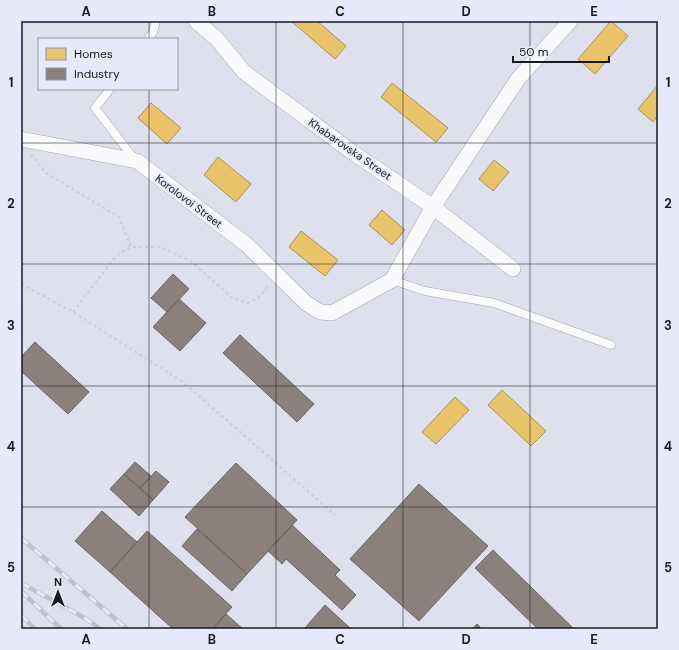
<svg xmlns="http://www.w3.org/2000/svg" width="679" height="650" font-family="'DM Sans',sans-serif">
  <style>
    .homes { fill: #e9c46a; stroke: #aa9154 }
    .industry { fill: #8a817c; stroke: #686261 }
    .lines { fill: none; stroke-linecap: round; stroke-linejoin: round }
    .lane-casing { stroke: #a2a4ad; stroke-width: 9 }
    .street-casing { stroke: #a2a4ad; stroke-width: 16 }
    .path { stroke: #cecfd3; stroke-width: 2.5; stroke-dasharray: 3 3; stroke-linecap: butt }
    .lane { stroke: #fafafc; stroke-width: 8 }
    .street { stroke: #fafafc; stroke-width: 15 }
    .rail-casing { stroke: #c1c2c4; stroke-width: 4.5 }
    .rail { stroke: #e6eafc; stroke-width: 3; stroke-dasharray: 9; stroke-linecap: butt }
    .grid { fill: none; stroke: #181921; stroke-width: 1; stroke-opacity: 0.55 }
    .labels { text-anchor: middle; dominant-baseline: central; stroke-width: 4; stroke-linejoin: round; paint-order: stroke }
    .street-label { font-size: 11px; fill: #181921; stroke: #e6eafc }
    .neatline { fill: none; stroke: #181921; stroke-width: 1.5 }
    .grid-label { font-size: 13px; text-anchor: middle; font-weight: bold; fill: #181921 }
  </style>
  <rect width="100%" height="100%" fill="#dee1ed"/>
  <path class="homes" d="M291,21H317L346,46L335,59Z
    M611,21L628,36L595,74L578,59Z
    M392,83L448,128L436,142L381,97Z
    M658,85V115L653,122L638,109Z
    M151,103L181,128L167,144L138,118Z
    M218,157L251,184L236,202L204,175Z
    M494,160L509,172L493,191L479,179Z
    M382,210L405,230L392,245L369,225Z
    M301,231L338,260L325,276L289,247Z
    M502,390L546,431L531,446L488,405Z
    M455,397L469,410L436,444L422,432Z"/>
  <path class="industry" d="M173,274L189,289L167,312L151,298Z
    M179,299L206,323L180,351L153,327Z
    M240,335L314,404L297,422L223,353Z
    M35,342L89,392L68,414L21,371V357Z
    M135,462L151,476L140,488L124,474Z
    M236,463L297,520L247,574L185,517Z
    M156,471L169,482L153,500L140,488Z
    M124,474L153,500L139,516L110,489Z
    M419,484L488,546L419,621L350,559Z
    M102,511L137,542L110,572L75,541Z
    M292,525L340,570L335,575L356,595L342,610L286,559L282,564L268,551Z
    M197,529L247,574L232,591L182,546Z
    M147,531L232,607L212,629H173L110,572Z
    M493,550L574,629H538L475,568Z
    M325,605L351,629H304Z
    M226,614L243,629H213Z
    M477,624L482,629H472Z"/>
  <g class="lines">
    <defs>
      <path id="lane" d="M148,39L153,32L156,21
        M110,89L95,108L136,161
        M392,280L425,291L494,303L611,345"/>
      <path id="street" d="M196,21L217,39L244,72L352,152L433,207L513,269
        M21,139L137,161L247,245L306,303L320,312L332,313L392,280L433,207L518,79L570,21"/>
    </defs>
    <use href="#lane" class="lane-casing"/>
    <use href="#street" class="street-casing"/>
    <path class="path" d="M31,154L46,173L119,217L131,247
      M21,284L73,312L183,382L335,515
      M73,312L116,256L131,247H160L191,261L232,298L248,303L258,298L269,285"/>
    <use href="#lane" class="lane"/>
    <use href="#street" class="street"/>
    <defs>
      <path id="rail" d="M21,538L127,629
        M21,583L83,617L101,629
        M21,591L61,629
        M21,615L35,629"/>
    </defs>
    <use href="#rail" class="rail-casing"/>
    <use href="#rail" class="rail"/>
  </g>
  <path class="grid" d="M149,21V39M276,21V629M403,21V629M530,21V629M149,89V629M21,143H658M21,264H658M21,386H658M21,507H658"/>
  <g class="labels">
    <g class="street-label">
      <text transform="translate(350 149) rotate(35)">Khabarovska Street</text>
      <text transform="translate(189 201) rotate(37)">Korolovoi Street</text>
    </g>
  </g>
  <rect width="679" height="650" fill="none" stroke="#e6eafc" stroke-width="44"/>
  <rect x="38" y="38" width="140" height="52" fill="#e6eafc" stroke="#9496a4"/>
  <rect x="46" y="48" width="20" height="12" fill="#e9c46a" stroke="#9496a4"/>
  <text x="74" y="58" font-size="12" fill="#181921">Homes</text>
  <rect x="46" y="68" width="20" height="12" fill="#8a817c" stroke="#9496a4"/>
  <text x="74" y="78" font-size="12" fill="#181921">Industry</text>
  <g transform="translate(58 592)" stroke="#e6eafc" stroke-width="3" paint-order="stroke">
  <path d="M0-3L7 15L0 10L-7 15Z" fill="#181921"/>
  <text y="-6" font-size="11" font-weight="bold" text-anchor="middle" fill="#181921">N</text>
  </g>
  <path d="M513 56v6h96v-6" fill="none" stroke="#181921" stroke-width="2"/>
  <text x="519" y="56" font-size="12" fill="#181921" stroke="#e6eafc" stroke-width="3" paint-order="stroke">50 m</text>
  <rect x="22" y="22" width="635" height="606" class="neatline"/>
  <g class="grid-label">
    <text x="86" y="16">A</text>
    <text x="212" y="16">B</text>
    <text x="340" y="16">C</text>
    <text x="466" y="16">D</text>
    <text x="594" y="16">E</text>
    <text x="11" y="87">1</text>
    <text x="668" y="87">1</text>
    <text x="11" y="208">2</text>
    <text x="668" y="208">2</text>
    <text x="11" y="330">3</text>
    <text x="668" y="330">3</text>
    <text x="11" y="451">4</text>
    <text x="668" y="451">4</text>
    <text x="11" y="572">5</text>
    <text x="668" y="572">5</text>
    <text x="86" y="644">A</text>
    <text x="212" y="644">B</text>
    <text x="340" y="644">C</text>
    <text x="466" y="644">D</text>
    <text x="594" y="644">E</text>
  </g>
</svg>
